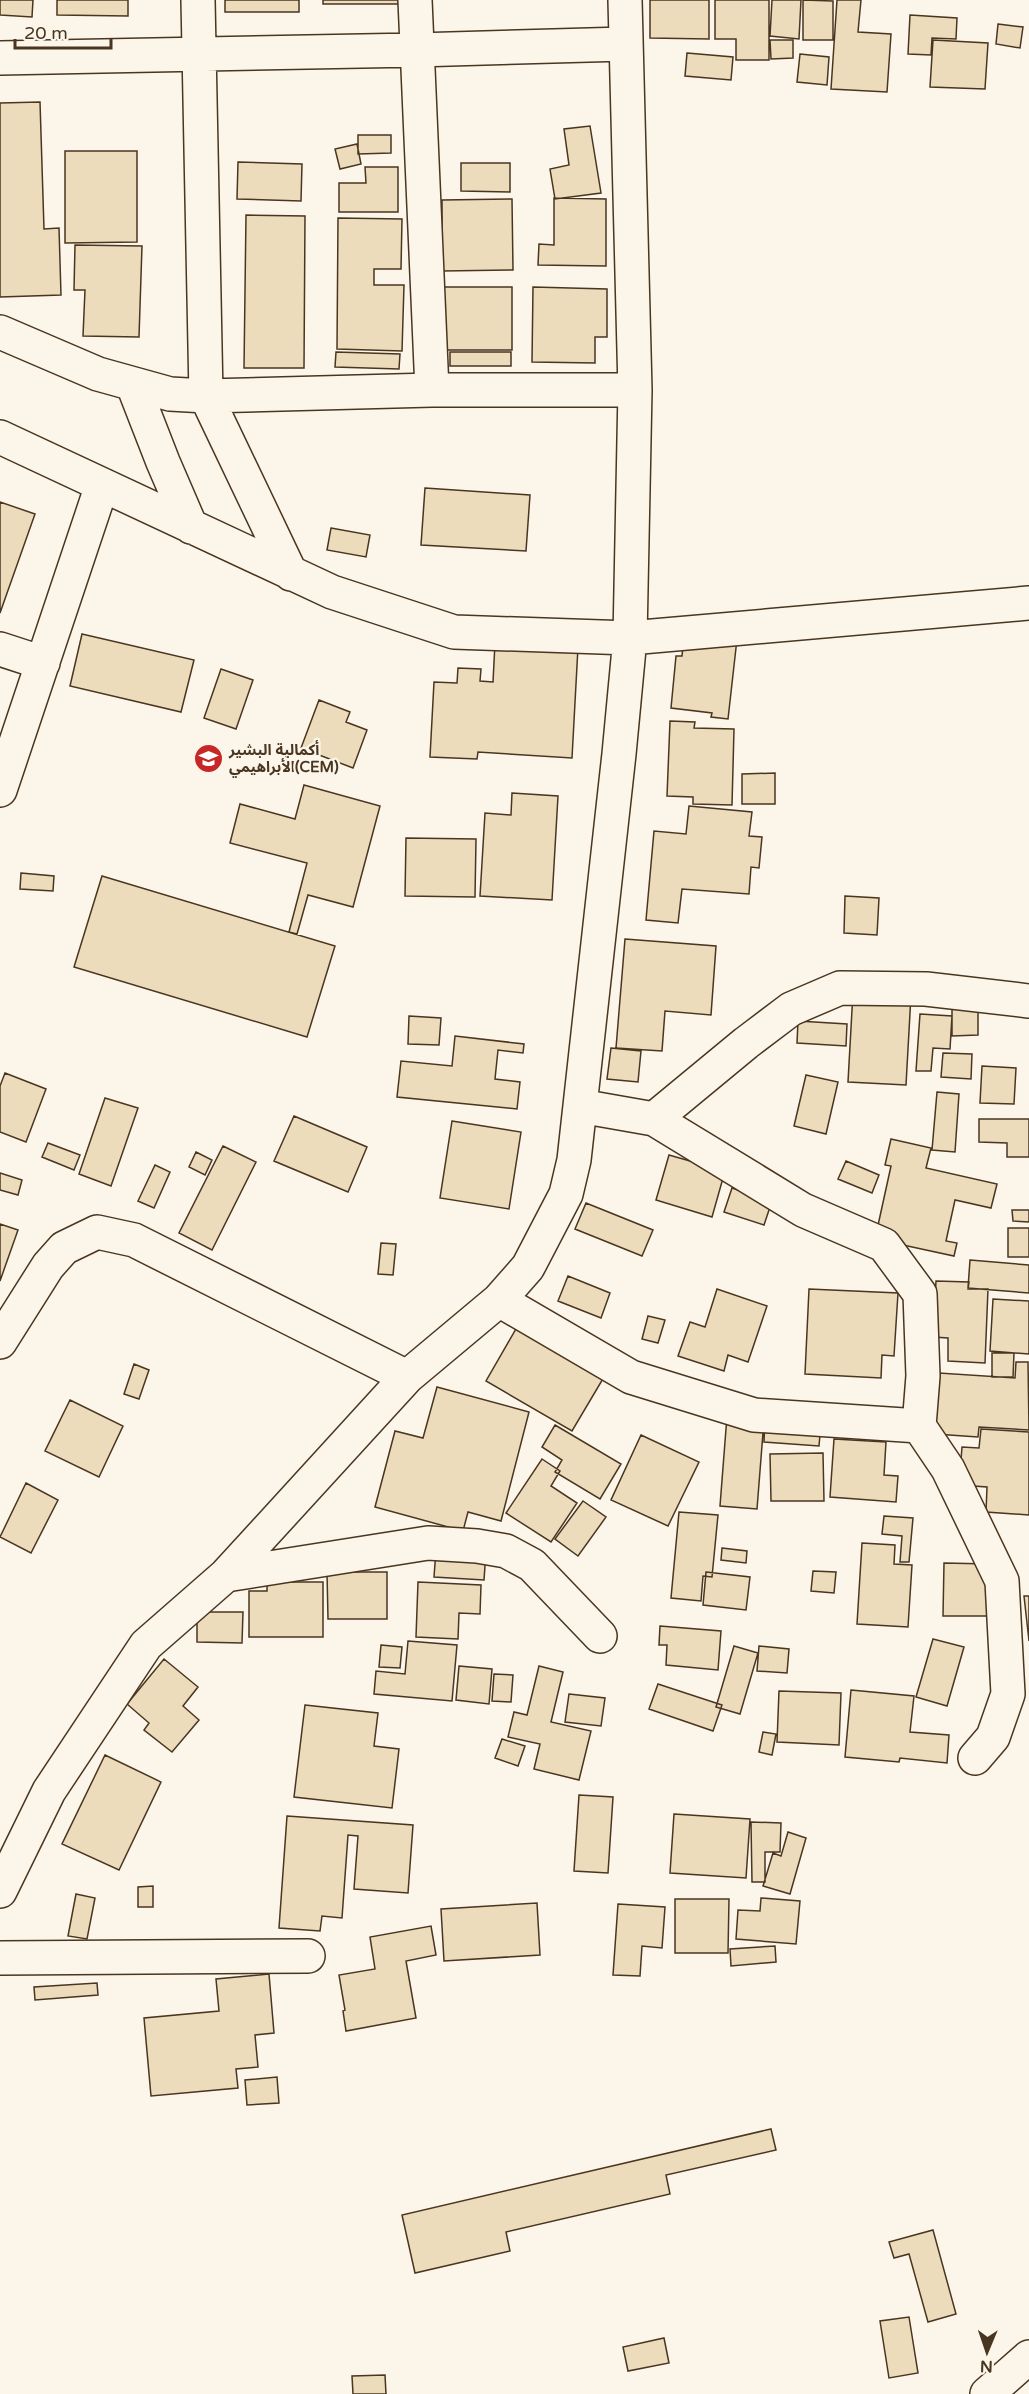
<svg xmlns="http://www.w3.org/2000/svg" width="1029" height="2394" font-family="'Varela Round','Noto Sans Arabic',sans-serif">
  <style>
    .building { fill: #ecdcbc; stroke: #4a3520; stroke-width: 1.5 }
    .lines { fill: none; stroke-linecap: round; stroke-linejoin: round }
    .minor-casing { stroke: #4a3520; stroke-width: 36 }
    .minor { stroke: #fbf6e9; stroke-width: 33 }
    .labels { text-anchor: middle; dominant-baseline: central; stroke-width: 4.5; stroke-linejoin: round; paint-order: stroke }
    .poi-label { font-size: 15px; font-weight: bold; fill: #4a3520; stroke: #fbf6e9; text-anchor: start }
  </style>
  <rect width="100%" height="100%" fill="#fbf6e9"/>
  <path class="building" d="M0,0H33L32,17L0,15Z
    M57,0H128V16L57,15Z
    M225,0H299V12H225Z
    M323,0H399V4H323Z
    M650,0H709V39L650,38Z
    M715,0H769V60H736V39H715Z
    M772,0H801L799,39L770,36Z
    M803,0L833,1V40H803Z
    M837,0H861L858,32L891,34L887,92L831,89Z
    M910,15L957,18L956,39L932,38L931,55L908,54Z
    M998,24L1023,27L1020,48L996,44Z
    M770,40H793V58L771,59Z
    M933,40L988,43L985,89L930,87Z
    M687,53L733,57L731,80L685,76Z
    M800,54L829,57L827,85L797,82Z
    M40,102L44,229L59,228L61,295L0,297V103Z
    M590,126L601,193L555,199L550,169L569,165L564,129Z
    M358,135H391V153L358,154Z
    M357,144L361,164L340,169L335,149Z
    M65,151H137V242L65,243Z
    M238,162L302,164L301,201L237,199Z
    M461,163H510V192L461,191Z
    M365,167H398V212H339V183H366Z
    M554,198L606,199V266L538,265L539,244L554,245Z
    M512,199L513,270L442,271V200Z
    M246,215L305,216L304,368H244Z
    M338,218L402,219L401,269H374V285H404L402,351L337,349Z
    M75,245L142,246L139,337L83,336L85,290H74Z
    M444,287H512V350H443Z
    M533,287L607,289V337H595V363L532,362Z
    M336,352L400,354L399,369L335,367Z
    M450,352H511V366H450Z
    M425,488L530,495L526,551L421,545Z
    M0,502L35,514L0,613Z
    M331,528L370,535L366,557L327,550Z
    M82,634L194,660L181,712L70,686Z
    M684,634L737,639L728,719L711,717L712,713L671,708L676,656H682Z
    M495,643L578,647L572,758L478,752L477,759L430,757L434,682L457,683L458,668L481,669L480,681L493,682Z
    M221,669L253,680L236,729L204,718Z
    M319,700L350,712L346,722L367,730L353,768L301,748Z
    M670,721L695,722L694,728L734,729L732,805L693,804V797L667,796Z
    M775,773V804H742V774Z
    M304,785L380,806L353,907L308,895L297,934L289,932L307,863L230,843L240,804L295,819Z
    M512,793L558,796L552,900L480,896L485,813L511,815Z
    M689,806L752,812L749,836L762,837L759,868L751,867L749,894L682,889L678,923L646,920L654,831L686,834Z
    M406,838L476,839L475,897L405,896Z
    M21,873L54,876L53,891L20,889Z
    M102,876L335,946L307,1037L74,967Z
    M845,896L879,898L877,935L844,933Z
    M625,939L716,946L711,1015L665,1011L662,1051L616,1048Z
    M853,992L911,995L906,1085L848,1082Z
    M952,1004H978V1035L952,1036Z
    M920,1014L952,1016L950,1049L933,1048L931,1071H916Z
    M409,1016L441,1018L439,1045L408,1044Z
    M798,1021L847,1024L846,1046L797,1043Z
    M455,1036L524,1044L523,1053L498,1050L495,1079L520,1082L517,1109L397,1097L401,1061L452,1066Z
    M611,1048L641,1051L638,1082L607,1079Z
    M943,1053L972,1054L971,1079L941,1077Z
    M982,1066L1016,1068L1014,1104L980,1103Z
    M5,1073L46,1089L26,1142L0,1132V1086Z
    M806,1075L838,1082L826,1134L794,1126Z
    M937,1092L959,1094L955,1152L932,1150Z
    M105,1098L138,1108L111,1186L79,1174Z
    M294,1116L367,1147L348,1192L274,1161Z
    M979,1119H1029V1157H1007V1143L979,1142Z
    M452,1121L521,1132L509,1209L440,1198Z
    M891,1139L931,1148L926,1168L997,1184L991,1208L955,1200L946,1241L957,1243L954,1256L875,1239L891,1166L885,1165Z
    M48,1143L80,1155L74,1170L42,1157Z
    M223,1146L256,1162L212,1250L179,1233Z
    M196,1152L212,1160L205,1175L189,1167Z
    M669,1155L725,1171L712,1217L656,1200Z
    M846,1161L879,1175L872,1193L838,1179Z
    M155,1165L170,1172L154,1208L138,1201Z
    M0,1173L22,1180L18,1195L0,1190Z
    M732,1188L772,1201L764,1225L724,1212Z
    M586,1203L653,1230L642,1256L575,1229Z
    M1012,1210H1029V1222L1013,1221Z
    M0,1224L18,1230L0,1281Z
    M1008,1228H1029V1257H1008Z
    M381,1243L396,1244L393,1275L378,1274Z
    M970,1260L1029,1265V1293L968,1288Z
    M568,1276L610,1293L601,1318L558,1301Z
    M936,1281L969,1282L968,1289H988L985,1363L948,1361V1338L933,1337Z
    M717,1289L767,1306L748,1362L728,1355L724,1371L678,1356L690,1322L705,1327Z
    M809,1289L898,1293L894,1356L882,1355L881,1378L805,1374Z
    M993,1299L1029,1301V1354L990,1351Z
    M648,1316L665,1320L658,1343L642,1339Z
    M520,1322L607,1372L572,1431L486,1381Z
    M992,1353H1014L1013,1377H992Z
    M1016,1362H1028L1029,1430L979,1427L978,1437L935,1434L939,1373L1015,1378Z
    M134,1364L149,1370L139,1399L124,1394Z
    M437,1387L529,1412L501,1521L468,1512L463,1531L375,1507L395,1431L423,1438Z
    M70,1400L123,1426L99,1477L45,1451Z
    M727,1416L764,1420L757,1509L720,1506Z
    M765,1419L821,1423L819,1446L764,1442Z
    M555,1425L621,1464L600,1499L555,1472L562,1460L542,1447Z
    M981,1429L1029,1432V1515L986,1512L987,1487L959,1485L962,1447L979,1448Z
    M641,1435L699,1462L668,1526L611,1500Z
    M834,1439L886,1442L884,1475L898,1476L896,1502L830,1497Z
    M823,1453L824,1501H771L770,1454Z
    M542,1459L560,1471L551,1486L577,1503L551,1542L506,1513Z
    M26,1483L58,1500L31,1553L0,1537Z
    M583,1501L606,1517L578,1556L555,1539Z
    M679,1512L718,1515L712,1577L703,1576L701,1601L671,1598Z
    M884,1516L913,1518L909,1562H900L902,1536L882,1534Z
    M862,1543L895,1545L894,1564L912,1565L908,1627L857,1624Z
    M722,1548L747,1551L746,1563L721,1560Z
    M436,1550L486,1552L484,1580L434,1577Z
    M944,1563L989,1564L988,1616H943Z
    M813,1571L836,1572L834,1593L811,1591Z
    M327,1572H387V1619H328Z
    M706,1572L750,1577L746,1610L703,1605Z
    M267,1582H323V1637H249V1591H267Z
    M418,1582L481,1585L480,1614L459,1613L458,1639L416,1637Z
    M1024,1596H1029V1641Z
    M197,1612H243L242,1643L197,1642Z
    M660,1626L721,1631L718,1670L666,1665L667,1645H659Z
    M933,1639L964,1647L947,1706L916,1697Z
    M408,1641L457,1645L452,1701L374,1694L376,1671L405,1674Z
    M381,1645L402,1647L400,1668L379,1667Z
    M734,1646L758,1653L740,1714L716,1707Z
    M759,1646L789,1649L787,1673L757,1671Z
    M164,1659L198,1687L183,1706L199,1720L172,1752L144,1730L149,1723L127,1704Z
    M459,1666L492,1669L489,1704L456,1700Z
    M539,1666L563,1672L551,1722L591,1731L579,1780L534,1769L540,1744L508,1737L514,1712L527,1715Z
    M494,1674L513,1675L511,1702L492,1701Z
    M658,1684L722,1705L713,1731L649,1709Z
    M851,1690L914,1696L910,1732L949,1735L947,1763L900,1758L899,1762L845,1757Z
    M779,1691L841,1693L839,1745L777,1742Z
    M569,1694L605,1698L601,1726L565,1722Z
    M305,1705L378,1713L374,1746L399,1749L392,1808L294,1797Z
    M763,1732L776,1734L772,1755L759,1752Z
    M502,1739L525,1746L518,1766L495,1758Z
    M105,1755L161,1782L119,1870L62,1844Z
    M579,1795L613,1797L608,1873L574,1871Z
    M674,1814L750,1819L746,1878L670,1873Z
    M287,1816L413,1825L408,1893L354,1889L358,1836L348,1835L342,1918L322,1916L320,1931L279,1928Z
    M751,1822L781,1823L780,1852H765V1882H752Z
    M788,1832L806,1838L790,1894L763,1886L773,1853L781,1856Z
    M153,1886V1907H138V1887Z
    M76,1894L95,1898L87,1939L68,1936Z
    M761,1898L800,1901L796,1944L736,1939L738,1910L760,1911Z
    M675,1899H729L728,1953H675Z
    M537,1903L540,1955L444,1961L441,1909Z
    M618,1904L665,1907L662,1948L642,1946L640,1976L613,1975Z
    M431,1926L436,1955L406,1961L416,2018L346,2031L343,2011L345,2010L339,1975L375,1969L370,1937Z
    M775,1946L776,1962L731,1966L730,1949Z
    M269,1974L274,2033L255,2035L258,2067L236,2069L238,2088L151,2096L144,2018L219,2011L216,1979Z
    M97,1983L98,1995L35,2000L34,1987Z
    M277,2077L279,2103L247,2105L245,2080Z
    M771,2129L776,2150L666,2175L670,2194L506,2232L510,2251L415,2273L402,2215Z
    M933,2230L956,2314L928,2322L909,2254L894,2258L889,2242Z
    M909,2317L918,2373L889,2378L880,2321Z
    M664,2338L669,2363L628,2371L623,2347Z
    M385,2375L386,2394H353L352,2376Z"/>
  <g class="lines">
    <defs>
      <path id="minor" d="M198,0L206,396L291,574
        M415,0L432,390
        M0,58L416,50L625,44
        M0,332L98,374L170,394L206,396L432,390H635
        M133,385L163,462L191,527
        M0,437L332,592L454,632L630,638L1029,603
        M0,649L43,663
        M0,790L102,485
        M580,1106L654,1119L803,1210L884,1245L920,1294L923,1376L919,1426
        M654,1119L746,1043L791,1009L840,988L926,989L1029,1001
        M499,1300L631,1377L754,1415L919,1426L948,1469L1002,1581L1008,1694L993,1737L975,1758
        M0,1342L48,1266L64,1248L97,1232L134,1240L407,1377
        M226,1575L428,1543L477,1546L506,1551L532,1565L600,1636
        M0,1891L49,1791L146,1645L226,1575L407,1377L499,1300L528,1267L566,1194L574,1160L619,754L630,638L635,390L625,0
        M0,1958L308,1956
        M987,2394L1029,2357"/>
    </defs>
    <use href="#minor" class="minor-casing"/>
    <use href="#minor" class="minor"/>
  </g>
  <defs>
    <symbol id="university-disc" viewBox="-11 -11 22 22"><circle r="9.5" fill="#c62828" stroke="#fbf6e9"/><path d="M0-5L7-2L0 1L-7-2ZM-4 1L0 2.5L4 1V4Q0 6-4 4Z" fill="#fff"/></symbol>
  </defs>
  <g fill-rule="evenodd">
    <use href="#university-disc" x="192" y="742" width="33" height="33"/>
  </g>
  <g class="labels">
    <g class="poi-label">
      <text x="229" y="750">أكمالية البشير<tspan x="229" dy="17">الأبراهيمي(CEM)</tspan></text>
    </g>
  </g>
  <g transform="translate(987 2352) rotate(182)" stroke="#fbf6e9" stroke-width="4.5" paint-order="stroke">
  <path d="M0-4.5L10 22L0 15L-10 22Z" fill="#4a3520"/>
  <text y="-9" font-size="16" font-weight="bold" text-anchor="middle" fill="#4a3520">N</text>
  </g>
  <path d="M15 39v9h96v-9" fill="none" stroke="#4a3520" stroke-width="3"/>
  <text x="24" y="39" font-size="18" fill="#4a3520" stroke="#fbf6e9" stroke-width="4.5" paint-order="stroke">20 m</text>
</svg>
